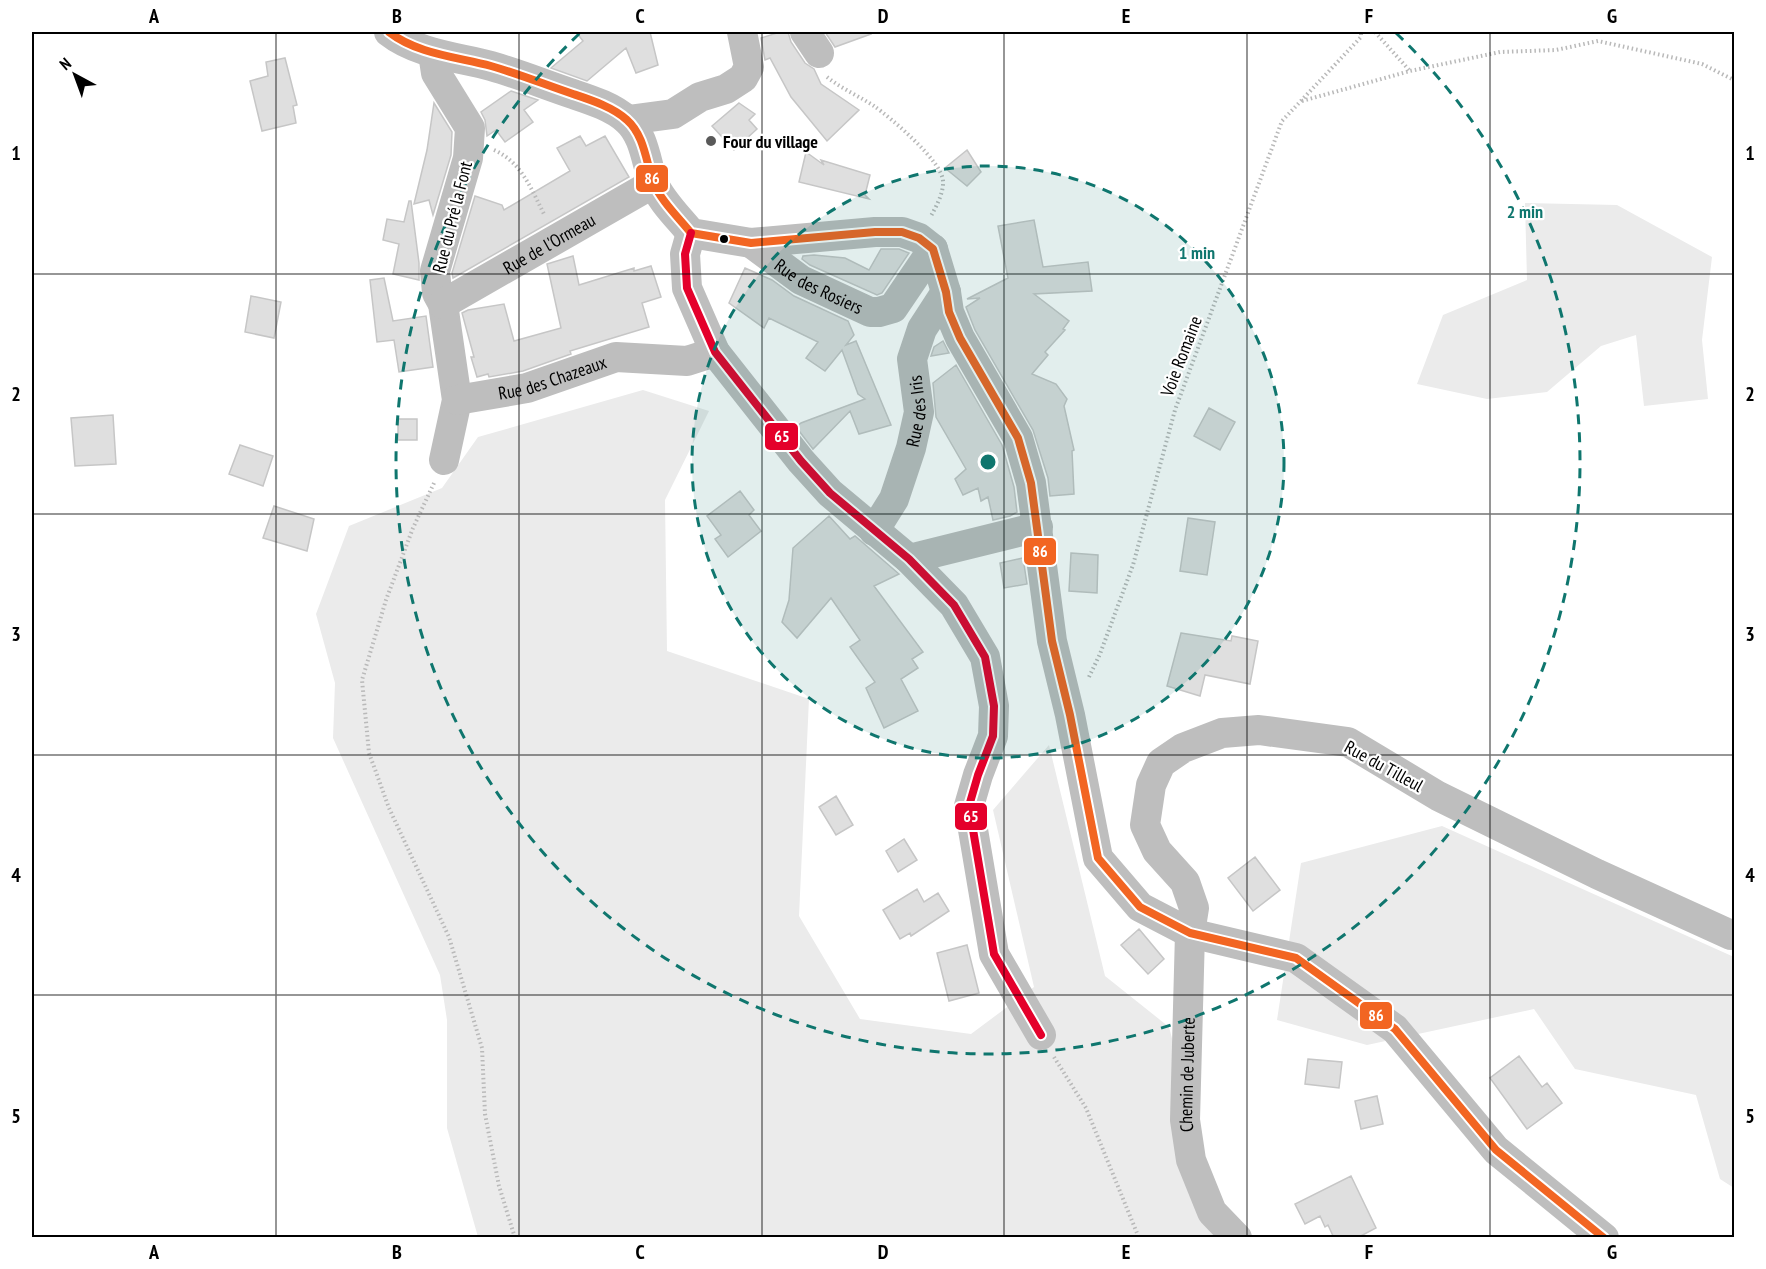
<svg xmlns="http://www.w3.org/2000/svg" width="1766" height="1269" font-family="'PT Sans Narrow',sans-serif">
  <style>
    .green { fill: #ebebeb }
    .building { fill: #dfdfdf; stroke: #c6c6c6; stroke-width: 1.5 }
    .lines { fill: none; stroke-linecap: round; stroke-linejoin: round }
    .path { stroke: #b9b9b9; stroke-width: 4; stroke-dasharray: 1.5 3; stroke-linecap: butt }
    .street { stroke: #bebebe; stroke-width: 30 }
    .bus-1-casing { stroke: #fff; stroke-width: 12 }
    .bus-2-casing { stroke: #fff; stroke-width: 12 }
    .bus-1 { stroke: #f26522; stroke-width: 8 }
    .bus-2 { stroke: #e4002b; stroke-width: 8 }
    .grid { fill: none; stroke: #000; stroke-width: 1.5; stroke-opacity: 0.55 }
    .ring { fill: none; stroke: #0f766e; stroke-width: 3; stroke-dasharray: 10 8 }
    .poi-dot { fill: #595959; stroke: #fff; stroke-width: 2 }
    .bus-dot { fill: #000; stroke: #fff; stroke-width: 2 }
    .labels { text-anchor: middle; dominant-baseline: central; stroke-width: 4.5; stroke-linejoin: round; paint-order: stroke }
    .poi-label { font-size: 18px; font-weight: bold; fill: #000; stroke: #fff; text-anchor: start }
    .street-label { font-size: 18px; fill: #000; stroke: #fff }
    .centre { fill: #0f766e; stroke: #fff; stroke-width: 3 }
    .ring-label { font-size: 18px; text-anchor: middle; font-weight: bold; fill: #0f766e; stroke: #fff; stroke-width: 4.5; stroke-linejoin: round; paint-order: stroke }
    .line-badge { stroke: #fff; stroke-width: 2 }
    .badge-label { font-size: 16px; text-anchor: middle; font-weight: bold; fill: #fff }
    .neatline { fill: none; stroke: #000; stroke-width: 2 }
    .grid-label { font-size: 20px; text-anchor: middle; font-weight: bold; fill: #000 }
  </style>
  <rect width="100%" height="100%" fill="#fff"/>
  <path class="green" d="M1525,203L1617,205L1712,257L1702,340L1708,399L1644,406L1636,335L1601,346L1547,392L1487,399L1417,384L1443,315L1527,280Z
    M643,390L709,411L665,500L667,651L809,699L799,916L860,1019L971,1034L1034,987L993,810L1049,745L1105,976L1169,1027L1224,1237H478L447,1128V1020L440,975L333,738L335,683L316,614L349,526L442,488L478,437Z
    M1442,826L1734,957V1188L1720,1179L1696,1095L1575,1069L1534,1009L1367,1045L1277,1020L1301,863Z"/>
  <path class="building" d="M576,32H650L658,65L636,73L626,48L587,81L551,68L583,41Z
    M780,32H788L791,42L805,63L814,69L821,84L859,110L827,141L791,97L770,58L765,60L761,38Z
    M825,32H870L871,34L835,47Z
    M285,58L297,105L293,106L296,123L262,131L250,81L268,76L266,62Z
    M511,91L538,100L524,110L533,122L505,142L496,130L487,136L485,120L481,112Z
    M434,103L452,132L451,155L433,215L429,200L414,204L427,150Z
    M739,103L755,114L749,120L757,129L734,150L712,126Z
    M580,136L586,146L605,136L629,177L453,278L452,273L475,196L502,205L504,210L570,171L557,148Z
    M967,150L981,172L967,186L945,168Z
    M806,152L824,165L821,160L870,175L865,195L869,199L799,182Z
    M409,201H411L419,263V280L393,274L399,244L383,240L387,219L404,222Z
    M1034,220L1043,267L1088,262L1092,291L1034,294L1069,321L1063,329L1065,330L1045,352L1048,355L1032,374L1056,384L1067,399L1064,406L1074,450L1072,451L1074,494L1050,496L1048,478L1033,430L975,330L966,307L980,298L967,299L1008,278L998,226Z
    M881,249H899L909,253L882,293L877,295L810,265L802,259L803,256L814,255L845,258L869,270Z
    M573,256L579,285L634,268V271L651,266L661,297L642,303L649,327L570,351L571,354L523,371L489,377L488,374L477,377L471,357H474L462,313L468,310L504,304L514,341L561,328L547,264Z
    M745,268L772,280L794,296L848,321L854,335L846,345L856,341L891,425L859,434L850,411L813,449L796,427L801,423L865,399L858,394L842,350L825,371L806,358L818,342L769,318L764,328L729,303Z
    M384,278L393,321L426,316L433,367L399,372L394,340L377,342L370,280Z
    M251,296L281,302L274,338L245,332Z
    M943,341L949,353L931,356L934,347Z
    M956,365L1002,445L1014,487L1017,512L1010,516L993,520L988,497L981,501L978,488L963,495L955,479L966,469L936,417L933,383Z
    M1209,408L1235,422L1220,450L1194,436Z
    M113,415L116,464L75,466L71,418Z
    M398,419H417V440H398Z
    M240,445L273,456L263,486L229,474Z
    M740,491L754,510L749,515L761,531L728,557L715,539L721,535L707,516Z
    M274,506L314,519L307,551L263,538Z
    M829,516L850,539L855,536L899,574L874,586L923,652L912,659L918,668L901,679L918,711L884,728L866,688L875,682L850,647L860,640L831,598L797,638L782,622L789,600L793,548Z
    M1188,518L1215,522L1207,575L1180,571Z
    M1071,553L1098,555L1097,593L1069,591Z
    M1023,558L1027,584L1004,588L1000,563Z
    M1181,633L1231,641L1232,636L1258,641L1250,684L1205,675L1200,696L1167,686Z
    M836,796L853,825L836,835L819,807Z
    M904,839L917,860L898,872L886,851Z
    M1255,857L1280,890L1253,911L1228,878Z
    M917,889L924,902L938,893L949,911L911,936L910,933L900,939L883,910Z
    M1139,929L1164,959L1148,974L1121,945Z
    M967,945L979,993L949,1001L937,953Z
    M1519,1056L1542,1087L1547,1083L1562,1103L1527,1129L1490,1078Z
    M1308,1059L1342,1062L1339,1088L1305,1084Z
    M1377,1096L1383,1124L1361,1129L1355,1101Z
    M1351,1176L1376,1228L1357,1238H1334L1328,1225L1325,1227L1320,1216L1305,1224L1295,1204Z"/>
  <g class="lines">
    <path class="path" d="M1375,32L1410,71
      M827,77C842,89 859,96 874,106C891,118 942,161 943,181C944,192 936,207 931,216
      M1302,101L1410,71L1500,52L1556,50L1598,41L1702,64L1734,80
      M494,150C522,162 532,191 545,216
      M434,483L413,528L386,600L362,680L369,753L389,808L449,937L482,1048L485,1114L499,1186L515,1238
      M1089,677L1100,654L1133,565L1175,410L1282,121L1361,37V32
      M1054,1057L1086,1108L1139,1238"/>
    <g class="street">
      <path d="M389,32C417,54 457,57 491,66C519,74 546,85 573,94C591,100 613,107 627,120C644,135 646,161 653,182C661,201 679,218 691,233L751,243L875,232H902L919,238L933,249L946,292L949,312L960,338L1018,438L1031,483L1052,641L1070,715L1098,858L1140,907L1190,933L1296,958L1395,1029L1496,1150L1604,1238"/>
      <path d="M805,32L819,53"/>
      <path d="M433,53L436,73L470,128L468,158L435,271L437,293L443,304L457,400L444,460"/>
      <path d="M628,120L673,114L700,97L726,89L743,78L749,67L742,32"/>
      <path d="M691,233L685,254L687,288L715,352L801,461L830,493L909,559L954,605L985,657L994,706L993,736L978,775L969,806L994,954L1041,1035"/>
      <path id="s1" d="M751,243L801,280L870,312H879L893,308L933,249"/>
      <path id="s2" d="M443,304L654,183"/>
      <path id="s3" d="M457,400L527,388L616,357L687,361L715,352"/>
      <path id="s4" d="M874,531L894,499L911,448L919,412L912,359L922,329L946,292"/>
      <path d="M909,559L1038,527"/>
      <path id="s5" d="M1237,1238L1212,1212L1191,1160L1185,1120L1190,933L1194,908L1185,882L1157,851L1145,825L1151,785L1161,763L1183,748L1222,733L1259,730L1348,742L1438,796L1597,874L1731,935L1734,934"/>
    </g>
    <defs>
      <path id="bus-1" d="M389,32C417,54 457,57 491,66C519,74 546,85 573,94C591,100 613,107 627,120C644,135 646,161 653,182C661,201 679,218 691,233L751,243L875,232H902L919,238L933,249L946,292L949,312L960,338L1018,438L1031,483L1052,641L1070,715L1098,858L1140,907L1190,933L1296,958L1395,1029L1496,1150L1604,1238"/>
      <path id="bus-2" d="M691,233L685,254L687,288L715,352L801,461L830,493L909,559L954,605L985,657L994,706L993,736L978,775L969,806L994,954L1041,1035"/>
    </defs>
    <use href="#bus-1" class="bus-1-casing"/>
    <use href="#bus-2" class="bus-2-casing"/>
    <use href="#bus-1" class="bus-1"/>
    <use href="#bus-2" class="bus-2"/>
  </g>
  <path class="grid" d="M276,32V1238M519,32V1238M762,32V1238M1004,32V1238M1247,32V1238M1490,32V1238M32,274H1734M32,514H1734M32,755H1734M32,995H1734"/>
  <circle cx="988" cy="462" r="296" fill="#0f766e" fill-opacity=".12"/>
  <g class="ring">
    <circle cx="988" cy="462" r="296"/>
    <path d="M1396 33A592 592 0 1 1 580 33"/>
  </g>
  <circle class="poi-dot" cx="711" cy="141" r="6"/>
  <circle class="bus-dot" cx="724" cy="239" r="5"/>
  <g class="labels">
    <g class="poi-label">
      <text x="723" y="141">Four du village</text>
    </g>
    <g class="street-label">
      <text transform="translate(452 217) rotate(-76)">Rue du Pré la Font</text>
      <text stroke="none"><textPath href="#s2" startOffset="122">Rue de l'Ormeau</textPath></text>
      <text stroke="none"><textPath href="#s1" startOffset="81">Rue des Rosiers</textPath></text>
      <text transform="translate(1181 356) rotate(-69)">Voie Romaine</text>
      <text stroke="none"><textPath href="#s3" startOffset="98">Rue des Chazeaux</textPath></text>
      <text stroke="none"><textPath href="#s4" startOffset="129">Rue des Iris</textPath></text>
      <text transform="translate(1384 766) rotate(29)">Rue du Tilleul</text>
      <text stroke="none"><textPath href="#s5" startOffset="178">Chemin de Juberte</textPath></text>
    </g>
  </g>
  <circle cx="988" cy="462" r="9" class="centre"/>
  <g class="ring-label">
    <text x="1525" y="218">2 min</text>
    <text x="1197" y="259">1 min</text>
  </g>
  <g class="line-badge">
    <rect x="635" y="164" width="34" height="29" rx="6" fill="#f26522"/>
    <rect x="764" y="422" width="35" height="29" rx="6" fill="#e4002b"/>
    <rect x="1023" y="537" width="34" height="29" rx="6" fill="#f26522"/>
    <rect x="954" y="802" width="34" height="29" rx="6" fill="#e4002b"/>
    <rect x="1359" y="1001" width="34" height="29" rx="6" fill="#f26522"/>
  </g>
  <g class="badge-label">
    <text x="652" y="184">86</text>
    <text x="782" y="442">65</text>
    <text x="1040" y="557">86</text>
    <text x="971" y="822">65</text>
    <text x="1376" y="1021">86</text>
  </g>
  <rect width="1766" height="1269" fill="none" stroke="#ffffff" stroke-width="66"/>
  <g transform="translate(75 75) rotate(319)" stroke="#ffffff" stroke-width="4.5" paint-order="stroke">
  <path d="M0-4.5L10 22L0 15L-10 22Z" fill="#000000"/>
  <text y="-9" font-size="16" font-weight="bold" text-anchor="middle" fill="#000000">N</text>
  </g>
  <rect x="33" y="33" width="1700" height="1203" class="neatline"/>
  <g class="grid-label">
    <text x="154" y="23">A</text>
    <text x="397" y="23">B</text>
    <text x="640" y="23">C</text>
    <text x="883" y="23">D</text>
    <text x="1126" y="23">E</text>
    <text x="1369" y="23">F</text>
    <text x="1612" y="23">G</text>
    <text x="16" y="160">1</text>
    <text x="1750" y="160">1</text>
    <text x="16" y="401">2</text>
    <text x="1750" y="401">2</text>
    <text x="16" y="641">3</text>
    <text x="1750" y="641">3</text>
    <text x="16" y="882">4</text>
    <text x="1750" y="882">4</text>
    <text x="16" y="1123">5</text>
    <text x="1750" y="1123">5</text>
    <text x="154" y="1259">A</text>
    <text x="397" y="1259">B</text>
    <text x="640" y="1259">C</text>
    <text x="883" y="1259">D</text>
    <text x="1126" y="1259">E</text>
    <text x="1369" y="1259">F</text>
    <text x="1612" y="1259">G</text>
  </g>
</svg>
